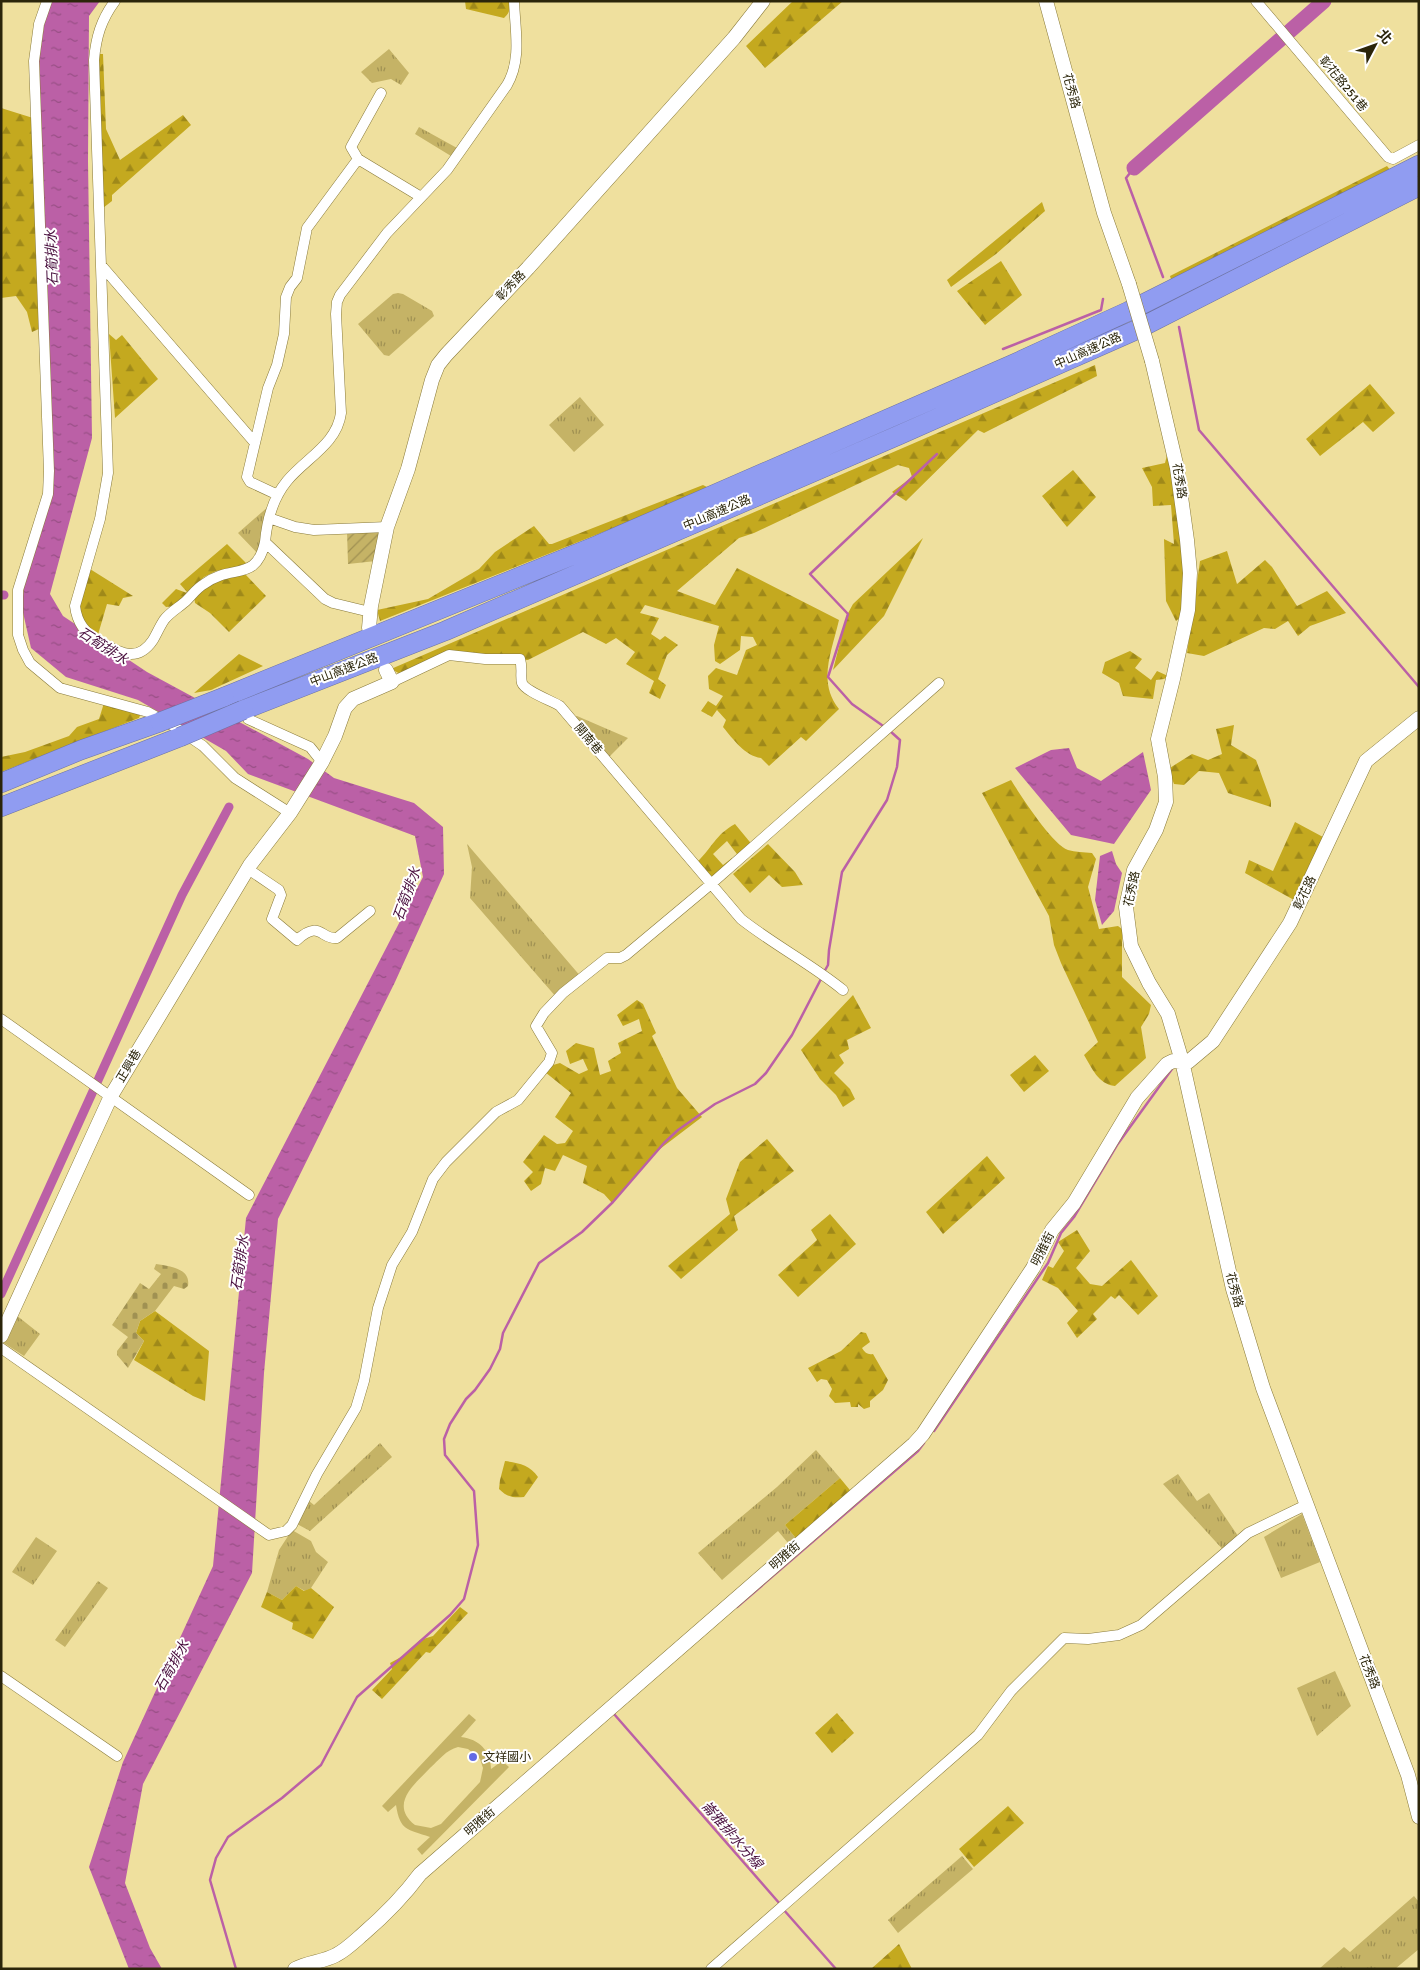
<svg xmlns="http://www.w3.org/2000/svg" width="1420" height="1970" font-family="Signika,'Noto Sans TC',sans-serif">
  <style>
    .grass { fill: url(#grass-tufts) }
    .forest { fill: url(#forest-firs) }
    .cemetery { fill: url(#cemetery-stones) }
    .park { fill: #c5b366; fill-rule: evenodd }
    .garden { fill: url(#garden-furrows) }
    .water { fill: url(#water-ripples) }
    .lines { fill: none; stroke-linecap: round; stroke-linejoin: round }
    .stream { stroke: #bb60a6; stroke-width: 2.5 }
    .canal { stroke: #bb60a6; stroke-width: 9 }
    .river { stroke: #bb60a6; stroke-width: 15 }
    .street-casing { stroke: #897a3a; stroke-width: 11 }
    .secondary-casing { stroke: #897a3a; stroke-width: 15 }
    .highway-casing { stroke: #6d72a0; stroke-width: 20 }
    .street { stroke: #fff; stroke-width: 10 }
    .secondary { stroke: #fff; stroke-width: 14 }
    .highway { stroke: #909cf1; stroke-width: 19 }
    .secondary-bridge-casing { stroke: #897a3a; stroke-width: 15; stroke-linecap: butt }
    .highway-bridge-casing { stroke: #6d72a0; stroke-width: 20; stroke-linecap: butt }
    .secondary-bridge { stroke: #fff; stroke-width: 14 }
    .highway-bridge { stroke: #909cf1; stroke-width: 19 }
    .poi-dot { fill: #636be4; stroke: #fff; stroke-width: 2 }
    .labels { text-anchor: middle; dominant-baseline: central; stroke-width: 4; stroke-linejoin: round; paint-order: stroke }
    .street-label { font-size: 12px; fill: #2b250a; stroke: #fff }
    .poi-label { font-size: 12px; fill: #2b250a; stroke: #fff; text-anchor: start }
    .water-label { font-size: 14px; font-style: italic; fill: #490f3e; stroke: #fff }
  </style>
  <defs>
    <pattern id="grass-tufts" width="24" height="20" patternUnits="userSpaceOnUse" patternTransform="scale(1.25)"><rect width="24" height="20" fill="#c5b366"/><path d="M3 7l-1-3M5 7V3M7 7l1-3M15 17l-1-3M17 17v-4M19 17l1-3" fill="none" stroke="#a09152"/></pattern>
    <pattern id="forest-firs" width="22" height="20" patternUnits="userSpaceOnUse" patternTransform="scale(1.25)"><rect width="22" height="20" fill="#c4a91f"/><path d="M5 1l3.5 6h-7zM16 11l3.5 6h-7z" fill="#9f8919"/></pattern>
    <pattern id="cemetery-stones" width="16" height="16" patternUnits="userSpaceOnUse" patternTransform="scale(1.25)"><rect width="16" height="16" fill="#c5b366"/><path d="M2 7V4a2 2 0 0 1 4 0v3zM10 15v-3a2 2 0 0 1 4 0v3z" fill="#a09152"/></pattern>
    <pattern id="garden-furrows" width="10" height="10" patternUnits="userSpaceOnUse" patternTransform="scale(1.25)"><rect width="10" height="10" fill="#c5b366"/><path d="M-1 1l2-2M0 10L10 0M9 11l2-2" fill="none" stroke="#a09152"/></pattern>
    <pattern id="water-ripples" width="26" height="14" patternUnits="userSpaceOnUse" patternTransform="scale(1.25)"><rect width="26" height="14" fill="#bb60a6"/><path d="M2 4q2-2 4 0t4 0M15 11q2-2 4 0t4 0" fill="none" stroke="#984f85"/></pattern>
  </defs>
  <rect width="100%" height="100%" fill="#efe09e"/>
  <path class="grass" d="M389,49L409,73L401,85L391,79L372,83L361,72Z
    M419,127L457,148L451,156L415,134Z
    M398,293L403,294L432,311L434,316L389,356L384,355L358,324L393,294Z
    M580,397L604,425L574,452L549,425Z
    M269,506L259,555L238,533Z
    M577,716L628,738L607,759L573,717Z
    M467,844L582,978L557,998L470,898L472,867Z
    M16,1315L40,1334L24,1356L4,1343Z
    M380,1443L392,1457L310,1531L297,1524L309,1501L314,1505Z
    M816,1450L840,1478L785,1525L799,1542L793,1549L778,1531L722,1580L698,1553L777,1487Z
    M1178,1474L1197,1501L1209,1493L1240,1539L1226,1553L1163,1484Z
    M1302,1514L1320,1562L1281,1578L1264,1537Z
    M292,1530L311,1541L316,1552L328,1562L311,1588L305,1591L296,1586L282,1600L267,1592L279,1550Z
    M36,1537L57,1551L33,1585L12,1572Z
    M98,1581L108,1588L65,1647L55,1640Z
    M1335,1671L1351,1706L1317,1736L1297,1688Z
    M962,1856L973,1869L898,1933L888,1920Z
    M1414,1896L1419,1902V1949L1395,1969H1319L1344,1947L1350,1952Z"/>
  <path class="forest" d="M465,1H509C510,9 510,13 504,18L466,9Z
    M793,1H843L765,68L746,46Z
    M99,54H103L106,129L120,160L183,115L191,125L112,195V201L103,208Z
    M1,108L33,118L41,328L32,332L27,312L16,296L1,298Z
    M1387,166L1391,171L1172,283L1170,276Z
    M1042,202L1045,211L996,254L951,287L947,280Z
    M1001,261L1022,295L985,325L957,291Z
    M109,334L116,340L122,335L158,379L115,418Z
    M1095,365L1097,376L984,433L978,430L906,501L892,492L912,477L909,468L898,465L754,533L739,538L677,591L715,605L737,568L839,620C832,651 817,682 839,709L806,741L801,737L769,766L761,758C745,756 733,739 723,727L726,720L717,710L712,717L701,711L708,701L716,706L723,696L709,689L708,676L716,668L737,675L746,650L757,645L753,637L741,636L740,650L720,664L715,661L714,645L719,626L645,605L640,613L659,618L651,634L660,640L665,636L678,645L667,655L658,679L666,685L660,699L649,693L654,681L626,664L635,652L616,638L606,644L583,632L528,660L499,661L448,655L402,675L391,669Z
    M1370,384L1395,413L1373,432L1363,422L1320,456L1306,439Z
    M1167,455L1185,532L1184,614L1176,621L1166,601L1164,539L1174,544L1171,505L1153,506L1152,487L1142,468L1165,463Z
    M1073,470L1096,497L1067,527L1042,496Z
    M703,485L711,489L380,621L377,610L428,599L479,569L495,552L534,526L549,544H552Z
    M923,538L884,616L833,670L847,615L853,604Z
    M227,544L248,565L216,571L204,577L187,592L180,584Z
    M1227,551L1237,584L1265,560L1272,567L1297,606L1327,591L1346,613L1310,626L1298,636L1288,621L1275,629L1264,628L1204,656L1187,653L1200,561Z
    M90,569L133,596L123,598L119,606L107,604L97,638L90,633L78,607Z
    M245,574L266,596L229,632L210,613L195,603L194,596L221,577Z
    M176,589L187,593L176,606L166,607L162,603Z
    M1130,651L1142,659L1135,668L1151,680L1157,671L1168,676L1164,679L1156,680L1153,699L1123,696L1119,683L1102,673L1105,662Z
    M239,654L263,666L211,690L194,693Z
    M104,703L141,713L139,718L1,772V757L25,752L69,736L77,727L99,719Z
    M1234,725L1231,745L1256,760L1271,801V807L1228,793L1219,773L1199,771L1184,785L1174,784L1171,776L1165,771L1192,754L1208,760L1222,754L1216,729Z
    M1011,780C1021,796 1052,844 1068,850C1075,852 1084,852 1092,853L1096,859L1088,887L1099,929L1118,926L1122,929V977L1151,1005L1149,1014L1141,1027L1146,1058L1115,1086C1098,1084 1092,1068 1084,1055L1098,1042L1061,963L1054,945L1049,916L982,793Z
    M1295,822L1323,837L1294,900L1245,873L1249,860L1273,871Z
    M735,824L754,847L740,858L727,841L713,854L723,865L732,858L736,862L711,878L697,862C712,848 715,835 735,824Z
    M768,844L795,872L803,885L782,887L769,875L750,893L733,874Z
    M853,995L871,1028L847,1040L849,1049L839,1055L844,1063L834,1073L850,1089L855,1099L843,1107L836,1095L820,1079L801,1050Z
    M637,1000L643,1004L656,1033L652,1036L677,1088L702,1117L656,1152L612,1203L604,1194L583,1183L587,1166L563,1155L555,1171L545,1168L541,1184L531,1191L524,1181L533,1172L523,1162L544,1135L557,1144L565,1143L573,1131L555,1117L571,1093L545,1072L553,1065L560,1063L579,1074L588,1070L583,1059L570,1064L566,1051L576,1043L594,1048L600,1075L611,1071L608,1061L621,1053L618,1043L642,1031L639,1019L623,1026L617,1015Z
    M1035,1055L1049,1071L1024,1092L1010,1075Z
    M767,1139L794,1171L734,1216L738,1230L681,1279L668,1266L730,1214L726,1199L740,1162Z
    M987,1156L1005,1178L943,1234L926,1212Z
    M830,1214L856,1244L798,1297L778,1275L817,1240L811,1230Z
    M1077,1230L1090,1251L1076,1268L1090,1284L1102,1286L1131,1260L1158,1296L1138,1315L1119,1295L1115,1299L1111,1296L1093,1314L1097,1319L1077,1338L1067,1323L1078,1311L1058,1288L1042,1280L1048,1266L1053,1268L1064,1251L1058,1242Z
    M155,1311L209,1351L205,1401L193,1396L134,1360L144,1341L136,1333L140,1321Z
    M861,1332L866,1333L870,1342L862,1348C865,1353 868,1355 873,1354L888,1380L883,1390L870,1401V1407L864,1409L858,1404V1407H851L850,1402L835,1403L829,1396L832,1389L827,1380L821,1379L817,1382L808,1368L841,1351Z
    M505,1461C519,1463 530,1465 538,1477L524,1497C513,1498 507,1497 499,1489L500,1480Z
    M840,1478L854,1495L799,1542L785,1525Z
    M296,1586L304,1591L311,1588L334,1607L313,1639L292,1629L293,1623L261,1607L267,1592L282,1600Z
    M460,1607L468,1613L430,1653L426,1652L382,1699L372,1690L392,1669L390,1663L403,1656L420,1640L433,1636Z
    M837,1713L854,1733L832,1753L815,1733Z
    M1008,1806L1024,1823L974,1867L959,1849Z
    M899,1944L912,1969H871Z"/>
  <path class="cemetery" d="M156,1264C169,1266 191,1268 188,1286L184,1289L174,1286L155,1311L140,1321L136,1333L144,1341L128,1368L117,1355V1351L128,1337L112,1325L140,1283L149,1289L161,1274L154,1269Z"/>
  <path class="park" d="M469,1714L476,1720L461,1737C479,1739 491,1751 491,1769L502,1761L509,1767L422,1855L417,1849L430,1837C407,1829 400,1831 396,1805L388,1812L382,1806ZM458,1747L468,1749L480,1759L483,1768L480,1782L441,1824L431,1828L415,1825C389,1804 414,1785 430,1768C439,1760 446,1750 458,1747Z"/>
  <path class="garden" d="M380,530L376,561L348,564L347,531Z"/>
  <path class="water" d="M53,1H100L89,16L88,161L92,438L50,594L63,616L147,672L308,759L334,778L414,803L443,827L444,874L395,982L278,1219L264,1373L252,1573L143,1784L125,1883L150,1948L162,1969H129L89,1867L123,1762L213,1566L246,1218L423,877L415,836L248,774L226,751L138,700L66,677L31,648L22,608L24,585L50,486L39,60L46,12Z
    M1069,748L1077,768L1101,781L1143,752L1151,790L1114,844L1071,835L1015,768L1051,750Z
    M1112,851L1116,864L1122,873L1114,911L1102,925L1095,900L1100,856Z"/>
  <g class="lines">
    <path class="stream" d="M1134,168L1126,178L1163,277
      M1179,327L1199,430L1419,687
      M1003,349L1101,310L1103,299
      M886,728L852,704L828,677L848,614L810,574L937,454
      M824,972L828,965L829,950L842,872L887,800L897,767L900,740L890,731
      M934,1431L1048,1263L1061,1233L1074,1217L1117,1145L1172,1069
      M737,1607L918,1451L924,1443
      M615,1712L614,1714L780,1904
      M783,1909L836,1969
      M236,1969L210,1880L216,1858L228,1837L282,1798L321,1765L357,1697L450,1615L464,1599L478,1545L474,1491L445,1455L444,1439L450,1424L466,1399L475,1390L490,1369L500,1349L503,1333L539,1263L582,1232L613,1202L664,1143L678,1130L715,1104L755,1084L766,1073L792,1035L822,977"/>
    <path class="canal" d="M1,595H4
      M1,1294L182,895L229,807"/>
    <path class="river" d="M1134,168L1324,1"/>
    <defs>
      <path id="street" d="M47,1L39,24L34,61L49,471L48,494L18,590V635L23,650L30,663L60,688L148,712L175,727L203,746L235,778L290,813
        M115,1C101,20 96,37 94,60L108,473L100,519L75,606C77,623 85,633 100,642C119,652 137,664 153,640C157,633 160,626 164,620C171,611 180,607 187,600C193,594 197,588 204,584C232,563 256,583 265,542
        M1256,1L1388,157L1393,159L1419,145
        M358,159L421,197
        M101,265L255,443
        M278,495L250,482L247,477L268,388L277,365L284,334L286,297L290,287L297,278L307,228L358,159L351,147L381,93
        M269,518L295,527L314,530L387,527
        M370,612L333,603L325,599L265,542C267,520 273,498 287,481C306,458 337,444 341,413L336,314L337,302L340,295L387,233L447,170L507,85C522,59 515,30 514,1
        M392,682L449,655L485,659H520C523,669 520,676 522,683C525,691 552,701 560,706L741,919C774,945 811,964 843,990
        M248,719L310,747L322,762
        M248,869L279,890L281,895L272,919L297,940C320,919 321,940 337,938L370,911
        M1,1019L249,1195
        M1,1348L269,1535L286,1531L292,1525L317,1474L356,1408L364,1381L378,1308L392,1265L412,1232L433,1179L446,1162L496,1112L518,1100L549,1062L552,1053L536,1026L544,1013L563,993L607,958H620L626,955L711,884L939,683
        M1,1676L117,1756
        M711,1969L978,1735L1011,1691L1064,1638L1088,1639L1119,1635L1141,1625L1248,1533L1306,1505"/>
      <path id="secondary" d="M1046,1L1104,213L1129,284
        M1152,361L1177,468L1187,540L1190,573L1188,610L1173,679L1158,739L1165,777L1166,802L1156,830L1134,870L1126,907L1131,946L1149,983L1168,1014L1182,1061L1233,1289L1263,1388L1408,1775L1419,1817
        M369,628L371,606L387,527L408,469L432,380L438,365L446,355L528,268L734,38L763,1
        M1,1336L111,1096L250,865L290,813L322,762L335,736L345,708L353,699L392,682L386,670
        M295,1969C308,1962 323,1962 336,1955C346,1950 355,1941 363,1934C385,1915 403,1897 420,1874L914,1444L923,1434L1033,1268L1052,1230L1074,1203L1137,1098L1167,1064L1173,1061L1188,1062L1213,1041L1290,923L1366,761L1419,718"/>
      <path id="highway" d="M224,697L598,545L1009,366L1129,311L1419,165
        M243,710L445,631L899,435L1136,330L1419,186
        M1,783L81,750L160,722
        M1,807L180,737"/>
    </defs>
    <use href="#street" class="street-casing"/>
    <use href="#secondary" class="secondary-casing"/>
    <use href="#highway" class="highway-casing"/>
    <use href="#street" class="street"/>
    <use href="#secondary" class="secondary"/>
    <use href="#highway" class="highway"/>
    <defs>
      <path id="secondary-bridge" d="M1129,284L1152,361"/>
      <path id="highway-bridge" d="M160,722L224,697
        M180,737L243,710"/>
    </defs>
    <use href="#secondary-bridge" class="secondary-bridge-casing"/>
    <use href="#highway-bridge" class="highway-bridge-casing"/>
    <use href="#secondary-bridge" class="secondary-bridge"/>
    <use href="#highway-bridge" class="highway-bridge"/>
  </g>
  <circle class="poi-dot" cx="473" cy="1757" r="5"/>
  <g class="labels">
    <g class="street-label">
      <text transform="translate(1343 84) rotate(50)">彰花路251巷</text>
      <text transform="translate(1071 91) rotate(75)">花秀路</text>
      <text transform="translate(511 286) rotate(-46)">彰秀路</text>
      <text transform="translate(1088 351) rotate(-24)">中山高速公路</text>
      <text transform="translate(1179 481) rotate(81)">花秀路</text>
      <text transform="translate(717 513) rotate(-23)">中山高速公路</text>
      <text transform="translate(344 670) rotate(-21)">中山高速公路</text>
      <text transform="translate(588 739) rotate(50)">開南巷</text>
      <text transform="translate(1132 889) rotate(-78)">花秀路</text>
      <text transform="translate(1305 893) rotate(-65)">彰花路</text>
      <text transform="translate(129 1066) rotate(-59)">正興巷</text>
      <text transform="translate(1043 1249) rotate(-63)">明雅街</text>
      <text transform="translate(1234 1290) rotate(75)">花秀路</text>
      <text transform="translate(785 1556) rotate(-41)">明雅街</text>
      <text transform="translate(1369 1672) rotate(69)">花秀路</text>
      <text transform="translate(480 1822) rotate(-41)">明雅街</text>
    </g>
    <g class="poi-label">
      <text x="483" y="1757">文祥國小</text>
    </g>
    <g class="water-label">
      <text transform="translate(52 258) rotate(-92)">石筍排水</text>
      <text transform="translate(103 646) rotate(33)">石筍排水</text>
      <text transform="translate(407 894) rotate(-70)">石筍排水</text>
      <text transform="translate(240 1263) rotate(-82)">石筍排水</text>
      <text transform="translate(172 1666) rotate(-61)">石筍排水</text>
      <text transform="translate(732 1835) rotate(49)">崙雅排水分線</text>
    </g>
  </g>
  <rect width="1420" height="1970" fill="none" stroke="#2b250a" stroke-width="5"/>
  <g transform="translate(1375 45) rotate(49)" stroke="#ffffff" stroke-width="4" paint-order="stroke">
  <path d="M0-4L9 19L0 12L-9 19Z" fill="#2b250a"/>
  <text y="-8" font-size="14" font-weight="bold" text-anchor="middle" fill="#2b250a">北</text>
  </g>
</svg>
